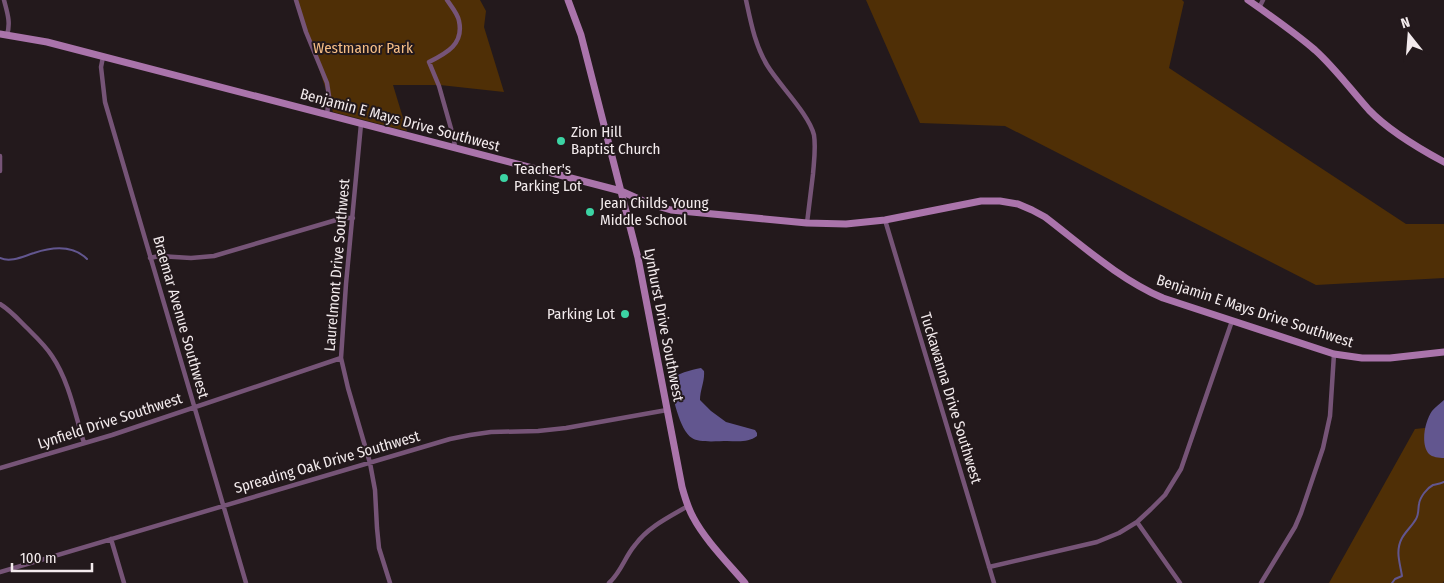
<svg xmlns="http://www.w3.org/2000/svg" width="1444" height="583" font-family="'Fira Sans Condensed',sans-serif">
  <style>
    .green { fill: #4f2f06 }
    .water { fill: #62568f }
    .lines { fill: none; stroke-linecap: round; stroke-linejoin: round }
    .stream { stroke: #62568f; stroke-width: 2 }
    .street { stroke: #765477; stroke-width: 4.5 }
    .secondary { stroke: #aa74ab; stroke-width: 7 }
    .poi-dot { fill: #3cd4a4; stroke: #23191c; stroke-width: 2 }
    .labels { text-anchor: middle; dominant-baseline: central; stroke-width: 4; stroke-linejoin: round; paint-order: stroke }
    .park-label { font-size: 15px; fill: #f6be86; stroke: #23191c }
    .street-label { font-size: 15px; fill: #f3ebed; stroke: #23191c }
    .poi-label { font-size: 15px; fill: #f3ebed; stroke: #23191c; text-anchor: start }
  </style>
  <rect width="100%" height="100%" fill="#23191c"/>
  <path class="green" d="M297,0H480L486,11L484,27L504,92L440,85H393L407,131L333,112Z
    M866,0H1182L1184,2L1169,68L1406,224H1444V278L1316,285L1005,126L920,123Z
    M1444,426V581L1443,583H1329L1415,429Z"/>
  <path class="water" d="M701,368L704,371C705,381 700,390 700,400L711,411L726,422L755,430L757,433V436C748,443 737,441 727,441C718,441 699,443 692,438C679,430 673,395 669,381C677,373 691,370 701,368Z
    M1444,400V458C1439,458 1432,457 1429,454C1420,444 1425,421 1432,411C1435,407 1440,404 1444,400Z"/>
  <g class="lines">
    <path class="stream" d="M0,258C11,263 24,256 34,253C52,247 73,245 87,259
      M1392,583L1395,579L1402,576C1400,563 1395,551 1402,538C1406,531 1412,526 1416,519C1419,514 1418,509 1419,504C1420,497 1427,488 1433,485C1437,484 1440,484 1444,482"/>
    <path class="street" d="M4,0C7,12 11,22 7,35
      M296,0L306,32L327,83L329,96L327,115
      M447,0C451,6 458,14 459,21C464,44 447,53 429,62L439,86L454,139L455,148
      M746,0C751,23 755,45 767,65C779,85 809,114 814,135C816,148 814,161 813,174C811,190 809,207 807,223
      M1259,8L1263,0
      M103,57L101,67L105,102L246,583
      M361,124L346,284L341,358L348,388L370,463L375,490L377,528L379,548L390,583
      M0,156V171
      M885,220L994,583
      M150,258L159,256L191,258L214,256L343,218H353
      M0,304C10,310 18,319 26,327C35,336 45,345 52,356C69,381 75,414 84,443
      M0,468L112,435L341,358
      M1137,522L1180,583
      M111,539L124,583
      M989,567L1097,542L1119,533L1137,522L1151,509L1165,495L1181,469L1232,321
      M0,572L450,439L470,435L491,432L538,431L566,428L667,410
      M609,583C622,571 624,558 635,545C648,527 669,517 688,506
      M1261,583L1295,527L1301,513L1323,448L1330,416L1334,354"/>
    <path class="secondary" d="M568,0L581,35L638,258L682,487C685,498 688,508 693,517C705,540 728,563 745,583
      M1248,0C1271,16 1294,32 1315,50C1335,68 1351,90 1369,110C1389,131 1418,148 1444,162
      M0,34L47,42L621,191L650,204L671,210L807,223L846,224L885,220L981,201H1000L1018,204L1032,210L1045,217C1083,246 1119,279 1163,298L1334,354L1362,358H1390L1444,352"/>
  </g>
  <g class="poi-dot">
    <circle cx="561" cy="141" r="5"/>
    <circle cx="504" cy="178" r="5"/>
    <circle cx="590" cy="212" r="5"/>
    <circle cx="625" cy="314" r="5"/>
  </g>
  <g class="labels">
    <g class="park-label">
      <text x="363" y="48">Westmanor Park</text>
    </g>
    <g class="street-label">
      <text transform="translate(400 120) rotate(15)">Benjamin E Mays Drive Southwest</text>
      <text transform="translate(337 265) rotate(-85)">Laurelmont Drive Southwest</text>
      <text transform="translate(1255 311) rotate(18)">Benjamin E Mays Drive Southwest</text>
      <text transform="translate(181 317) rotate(74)">Braemar Avenue Southwest</text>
      <text transform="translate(664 325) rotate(79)">Lynhurst Drive Southwest</text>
      <text transform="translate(951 398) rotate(73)">Tuckawanna Drive Southwest</text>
      <text transform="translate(110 421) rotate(-18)">Lynfield Drive Southwest</text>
      <text transform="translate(327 462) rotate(-16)">Spreading Oak Drive Southwest</text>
    </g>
    <g class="poi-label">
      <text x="571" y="132">Zion Hill<tspan x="571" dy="17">Baptist Church</tspan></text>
      <text x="514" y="169">Teacher's<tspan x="514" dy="17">Parking Lot</tspan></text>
      <text x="600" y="203">Jean Childs Young<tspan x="600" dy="17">Middle School</tspan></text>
      <text x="615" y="314" text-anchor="end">Parking Lot</text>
    </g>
  </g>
  <g transform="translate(1409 35) rotate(343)" stroke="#23191c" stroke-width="4" paint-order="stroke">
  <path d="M0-4L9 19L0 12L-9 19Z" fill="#f3ebed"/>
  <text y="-8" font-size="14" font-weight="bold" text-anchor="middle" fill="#f3ebed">N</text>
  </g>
  <path d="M12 563v8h80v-8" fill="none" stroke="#f3ebed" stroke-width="2.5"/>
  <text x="20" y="563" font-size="15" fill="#f3ebed" stroke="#23191c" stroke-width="4" paint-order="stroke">100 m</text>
</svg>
